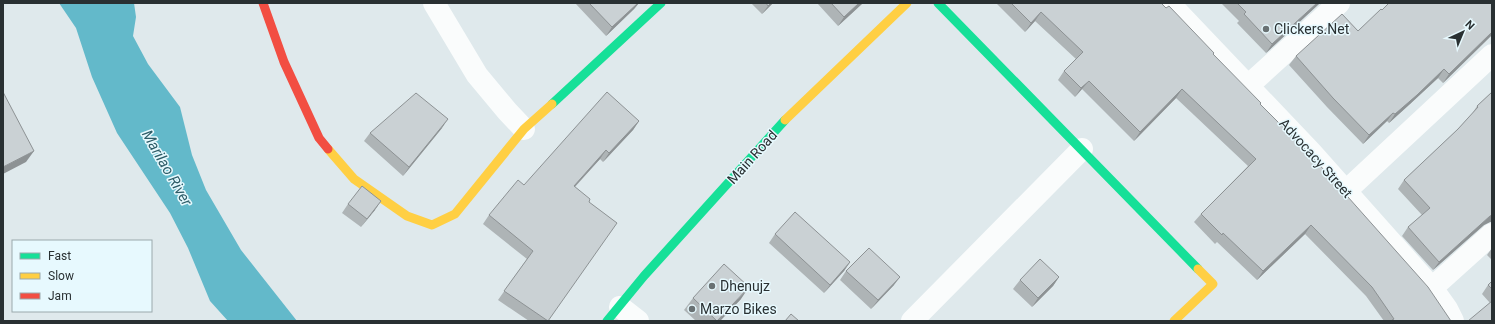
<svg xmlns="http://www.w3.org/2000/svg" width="1495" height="324" font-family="Roboto,sans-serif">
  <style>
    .water { fill: #63b9ca }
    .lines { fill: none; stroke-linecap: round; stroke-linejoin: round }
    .street { stroke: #fafcfc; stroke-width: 22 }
    .fast { stroke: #16e098; stroke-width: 9 }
    .slow { stroke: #ffcf43; stroke-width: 9 }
    .jam { stroke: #f24e42; stroke-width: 9 }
    .wall { fill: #aeb4b6 }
    .shaded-wall { fill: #8d9294 }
    .building { fill: #cad1d4; stroke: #8d9294 }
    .poi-dot { fill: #697173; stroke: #e7f9fe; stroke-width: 1.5 }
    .labels { text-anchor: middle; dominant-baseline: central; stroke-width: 3; stroke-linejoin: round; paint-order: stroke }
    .poi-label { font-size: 14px; fill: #293032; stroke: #e7f9fe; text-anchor: start }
    .street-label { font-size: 14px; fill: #293032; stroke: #e7f9fe }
    .water-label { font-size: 15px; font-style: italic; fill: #2d5c67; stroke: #e7f9fe }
  </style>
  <rect width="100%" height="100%" fill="#dfe9ec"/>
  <path class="water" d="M59,3H134L136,17L133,36L148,64L180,107L192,155L206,190L241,250L297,321H228L210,301L188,248L170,213L117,133L92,77L76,28Z"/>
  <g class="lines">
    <path class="street" d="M434,3L477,75L507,111L524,129
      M1169,3L1311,152L1432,288L1447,309L1453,321
      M1249,85L1339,3
      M1346,191L1492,55
      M1432,288L1492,234
      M620,307L638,321
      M912,321L1082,149"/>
    <path class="fast" d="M938,3L1198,269
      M552,104L661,3
      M607,321L644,276L785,120"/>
    <path class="slow" d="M785,120L907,3
      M328,149L354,179L407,216L432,225L455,214L524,129L552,104
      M1174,321L1213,284L1198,269"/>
    <path class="jam" d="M263,3L284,62L319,138L328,149"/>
  </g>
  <path class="wall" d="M575,3H639L634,9L606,36Z
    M751,3H773L762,14Z
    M817,3H863L838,26Z
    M996,3H1161L1213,54L1260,104L1451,321H1384L1366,296L1305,234L1257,280L1217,242L1215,244L1194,222L1201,214L1248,166L1176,98L1134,141L1082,89L1075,97L1058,80L1064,71L1076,59L1035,21L1025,32Z
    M1221,3H1320L1266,53L1237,23L1239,21Z
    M1382,10L1492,35L1443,83L1438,78L1410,104L1389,123L1387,121L1363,144L1327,107L1289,65L1296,56L1358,31Z
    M1492,92V222H1490L1484,225L1433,270L1402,236L1408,227L1422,215L1398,189L1404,180L1458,129L1472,114L1477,106Z
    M639,121L633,130L603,162L600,159L575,187L589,202L548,321H529L498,300L527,259L483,224L489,215Z
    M442,128L403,176L364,141L370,133Z
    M348,204L375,210L361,227L342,213Z
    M775,234L850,262L844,271L824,293L769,243Z
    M1492,248V260L1487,255Z
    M846,271L894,285L871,309L840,280Z
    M1059,277L1053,286L1032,307L1013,289L1020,280Z
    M1492,281V321L1490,303L1482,294L1488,285Z
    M693,298L741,299L720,321H696L684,310Z"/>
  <path class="shaded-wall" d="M638,3H639L634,9L606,36L612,27Z
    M771,3H773L762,14L768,6Z
    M859,3H863L838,26L844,17Z
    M1317,3H1320L1266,53L1272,44Z
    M1041,12L1035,21L1025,32L1031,23Z
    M1492,32V35L1443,83L1449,74Z
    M1444,69L1438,78L1410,104L1389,123L1395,114Z
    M1089,81L1075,97L1081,88Z
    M1182,89L1176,98L1134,141L1140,132Z
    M1393,113L1387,121L1363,144L1369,135Z
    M448,119L442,128L403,176L409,167Z
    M639,121L633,130L603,162L609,153Z
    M606,150L600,159L567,195L574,186Z
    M34,151L26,162L3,174V167Z
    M381,201L375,210L361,227L367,219Z
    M1492,215V222H1490L1484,225L1433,270L1439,262L1490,216Z
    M1311,225L1305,234L1257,280L1263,271Z
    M850,262L844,271L824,293L830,285Z
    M900,277L894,285L871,309L878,300Z
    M1059,277L1053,286L1032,307L1038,298Z
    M749,287L741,299L720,321H718Z"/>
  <path class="building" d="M589,3H638L612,27Z
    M766,3H771L768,6Z
    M831,3H859L844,17Z
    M1011,3H1161L1166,8L1169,6L1214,53L1213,54L1261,103L1260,104L1308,152L1428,287L1451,321H1393L1392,320L1394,319L1372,287L1311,225L1263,271L1223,233L1222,235L1201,214L1256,159L1182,89L1140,132L1089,81L1081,88L1064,71L1083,52L1041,12L1031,23Z
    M1237,3H1317L1272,44L1244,14L1246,12Z
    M1389,3H1492V32L1449,74L1444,69L1417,95L1395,114L1393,113L1369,135L1333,98L1296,56L1342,14L1358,31L1381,9L1382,10Z
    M3,92L34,151L3,167Z
    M607,92L639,121L609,153L606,150L574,186L590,199L589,202L617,223L548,321L504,291L533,251L489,215L518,180L524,185Z
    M1492,92V215L1490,216L1439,262L1408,227L1430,208L1404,180L1458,129L1478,107L1477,106Z
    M416,93L448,119L409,167L370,133Z
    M362,186L381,201L367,219L348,204Z
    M795,212L850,262L830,285L775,234Z
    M869,248L900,277L878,300L846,271Z
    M1040,259L1059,277L1038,298L1020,280Z
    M724,264L749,287L717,321L693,298Z
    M1492,281V289L1488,285Z
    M1492,301V321H1468Z
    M791,314L799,321H785Z"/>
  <g class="poi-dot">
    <circle cx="1266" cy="29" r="4"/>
    <circle cx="712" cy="286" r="4"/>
    <circle cx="692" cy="309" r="4"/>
  </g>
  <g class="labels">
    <g class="poi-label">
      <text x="1274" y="29">Clickers.Net</text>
      <text x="720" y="286">Dhenujz</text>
      <text x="700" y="309">Marzo Bikes</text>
    </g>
    <g class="street-label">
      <text transform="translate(752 157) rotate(-48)">Main Road</text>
      <text transform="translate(1316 158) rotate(48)">Advocacy Street</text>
    </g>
    <g class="water-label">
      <text transform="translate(167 168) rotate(60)">Marilao River</text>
    </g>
  </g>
  <rect width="1495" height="324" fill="none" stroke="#293032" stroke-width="8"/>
  <rect x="12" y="240" width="140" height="72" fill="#e7f9fe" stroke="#9ba9ac"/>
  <rect x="20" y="253" width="20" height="6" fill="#16e098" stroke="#9ba9ac"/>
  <text x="48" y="260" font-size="12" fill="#293032">Fast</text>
  <rect x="20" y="273" width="20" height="6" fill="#ffcf43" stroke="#9ba9ac"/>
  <text x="48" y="280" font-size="12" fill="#293032">Slow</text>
  <rect x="20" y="293" width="20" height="6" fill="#f24e42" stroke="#9ba9ac"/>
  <text x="48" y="300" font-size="12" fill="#293032">Jam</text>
  <g transform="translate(1463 32) rotate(44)" stroke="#e7f9fe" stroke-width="3" paint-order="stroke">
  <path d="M0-3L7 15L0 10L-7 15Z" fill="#293032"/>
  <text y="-6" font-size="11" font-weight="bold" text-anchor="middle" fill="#293032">N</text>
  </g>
</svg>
